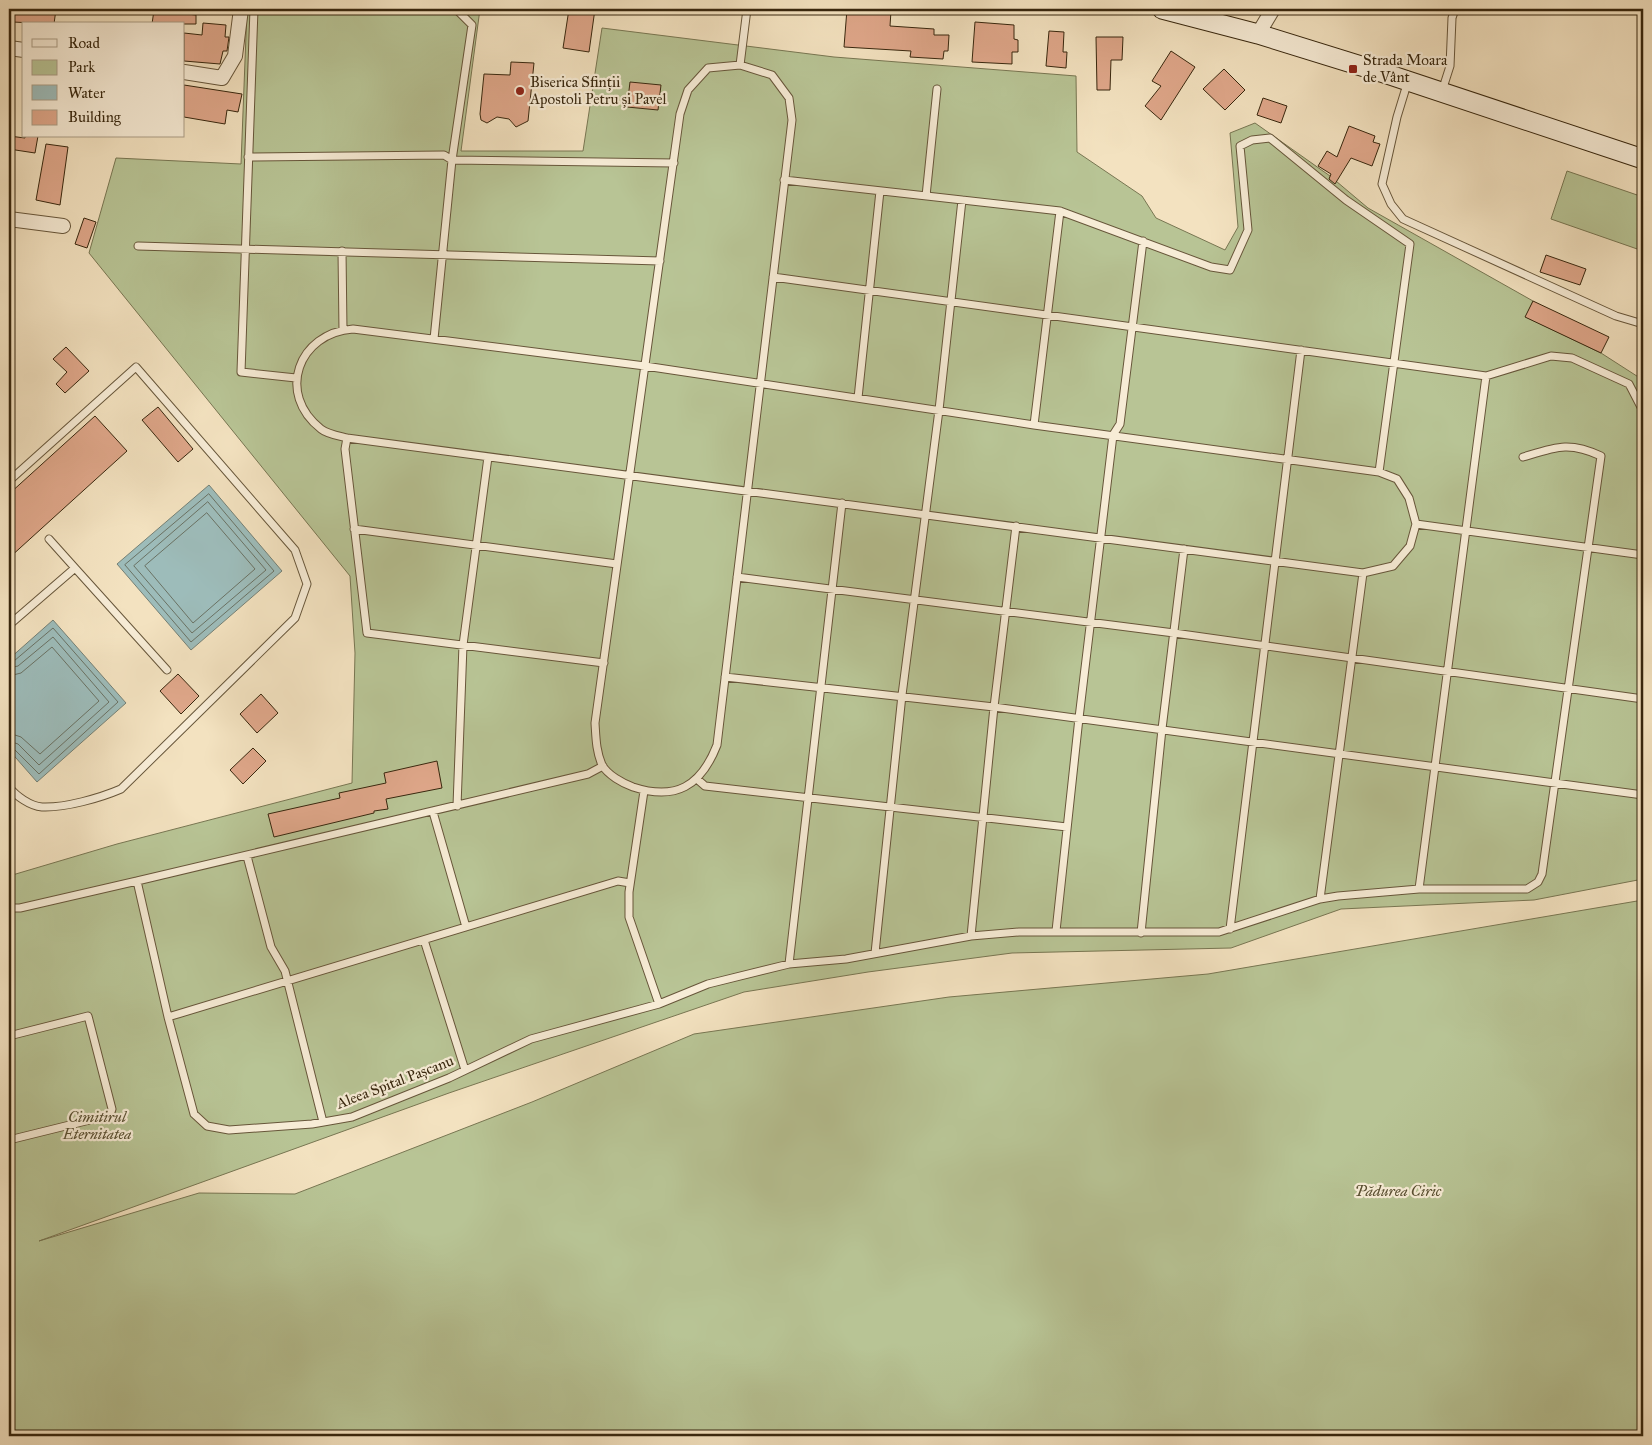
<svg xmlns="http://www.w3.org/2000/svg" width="1652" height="1445" font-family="'IM FELL Great Primer',serif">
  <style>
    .green { fill: #b8c495; stroke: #787652 }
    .water { fill: #9dbcba; stroke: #758075 }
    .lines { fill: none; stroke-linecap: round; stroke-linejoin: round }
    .shore { stroke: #6a7264; stroke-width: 1 }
    .building { fill: #dfa78a; stroke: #38270e }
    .lane-casing { stroke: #67563a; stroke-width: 9 }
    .street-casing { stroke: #67563a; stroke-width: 16 }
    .secondary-casing { stroke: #38270e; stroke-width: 21 }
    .lane { stroke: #f7ecd6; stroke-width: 7 }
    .street { stroke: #f7ecd6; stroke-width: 14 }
    .secondary { stroke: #f7ecd6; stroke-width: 19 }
    .poi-dot { fill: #8f2418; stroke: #f7ecd6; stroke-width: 2 }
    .labels { text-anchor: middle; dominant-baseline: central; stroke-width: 4.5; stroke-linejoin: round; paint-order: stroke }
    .poi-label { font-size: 15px; fill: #38270e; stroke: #f7ecd6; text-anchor: start }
    .street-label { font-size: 15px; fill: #38270e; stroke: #f7ecd6 }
    .park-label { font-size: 15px; font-style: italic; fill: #584e30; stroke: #f7ecd6 }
  </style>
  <rect width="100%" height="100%" fill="#f3e2c0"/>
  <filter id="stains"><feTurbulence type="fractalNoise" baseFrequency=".004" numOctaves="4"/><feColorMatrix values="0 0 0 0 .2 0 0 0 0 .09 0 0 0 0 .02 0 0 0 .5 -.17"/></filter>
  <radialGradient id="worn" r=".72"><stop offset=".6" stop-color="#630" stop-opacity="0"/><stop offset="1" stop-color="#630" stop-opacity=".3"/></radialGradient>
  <path class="green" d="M247,9H480L461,151H583L602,28L834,57L1076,76L1077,152L1142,196L1156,218L1225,250L1238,227L1230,133L1255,123L1330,176L1368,208L1533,301L1526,317L1601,353L1643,380V879L1534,900L1341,909L1231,948L1012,953L868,972L744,992L449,1093L39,1241L199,1193L295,1194L532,1102L694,1034L949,997L1208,974L1643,900V1436H9V876L117,844L352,783L355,653L350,576L89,253L116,158L241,164Z
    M1567,171L1643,197V251L1551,219Z"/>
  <path class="water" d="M209,485L282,571L191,650L117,564Z
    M53,620L126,703L37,782L9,750V659Z"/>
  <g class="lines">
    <path class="shore" d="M209,494L274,571L191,642L125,565Z
      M208,502L266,570L192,633L134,566Z
      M207,513L255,569L193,623L145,566Z
      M9,662L14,661L53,628L118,702L39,774L14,749L9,747
      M9,668L18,666L53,637L109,702L39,765L18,744L9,741
      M9,676L21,673L52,647L99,701L40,754L21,737L9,733"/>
  </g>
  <path class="building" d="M15,9H56L54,24L13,22Z
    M164,9H179L178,13L196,15V24H152L154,10L164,11Z
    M569,9H595L589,52L563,48Z
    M847,9L891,11L890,26L934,29V35H949L948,51H944L943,59L910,57L911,51L844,47Z
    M975,22L1014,25V39L1018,40V52H1012V64L972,62Z
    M203,23L226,25L225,37H229L227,51H223L220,64L184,61V33L202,35Z
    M1049,31L1064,32L1063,52H1067L1066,68L1046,66Z
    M1096,37H1123L1122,60H1111L1110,90H1097Z
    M1171,51L1195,67L1161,120L1145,106L1161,86L1152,81Z
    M511,62L534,63L528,121L516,127L509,119L497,117L487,123L481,120L480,114L484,74L510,75Z
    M1224,69L1245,90L1225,110L1203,89Z
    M630,82L661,85L658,110L627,107Z
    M184,85L242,94L238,112L227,110L225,124L184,117Z
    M1263,98L1287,106L1281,123L1257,115Z
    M1349,126L1375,136L1373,142L1380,144L1372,166L1351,158L1335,184L1329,179L1331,174L1318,166L1327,151L1337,157Z
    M9,136L25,138V136H38L35,153L9,149Z
    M46,144L68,147L60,205L36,200Z
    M84,218L96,222L87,248L75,244Z
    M1546,255L1586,269L1580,285L1540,272Z
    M1533,301L1609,337L1601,353L1525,317Z
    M66,347L89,371L65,393L56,384L67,372L53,359Z
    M158,407L193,449L178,462L142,420Z
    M95,416L127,451L9,558V494Z
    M178,674L199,696L181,714L160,691Z
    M261,694L278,713L257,733L240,714Z
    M253,748L266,761L243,784L230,770Z
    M437,761L442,788L386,799L388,809L374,811V813L274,837L268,814L340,798L339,793L386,783L384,773Z"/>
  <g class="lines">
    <defs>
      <path id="lane" d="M254,9L241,372L296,378
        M740,65L772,75L789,98L792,120L717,745C701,786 676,801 633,787C622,783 608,775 602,765C596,751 596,738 595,723L680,114L688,90L708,68Z
        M740,65L747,9
        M1408,81L1397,117L1382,184L1391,204L1403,219L1616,316L1643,324
        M1442,91L1450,66L1452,18L1455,9
        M248,157L444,155L452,160L674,163
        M784,180L1060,211L1211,267L1230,270L1248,230L1240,146L1252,140L1270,138L1346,200L1410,244L1379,472
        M926,196L937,89
        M138,246L660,261
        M342,251L343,330
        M773,277L1486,376L1551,356L1572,358L1629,384L1643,411
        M353,329L645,366L1034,425L1379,472L1397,479L1409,498L1416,524L1410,546L1393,566L1363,573L347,438C339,436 327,434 321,429C276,394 298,333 353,329Z
        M434,339L452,160L472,25L456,9
        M858,398L880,191
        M1034,425L1060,211
        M347,438L345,449L367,633L604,663
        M9,481L136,367L295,550L307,584L295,618L121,789C100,798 65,808 42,807C30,806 16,796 9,787
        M1416,524L1643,555
        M354,529L617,564
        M49,539L75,568
        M737,577L1174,633L1643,699
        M9,625L75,568L167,670
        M725,677L994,707L1643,795
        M603,766L588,774L137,881L168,1017L194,1114L207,1126L229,1130L312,1124L352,1117L449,1078L531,1039L659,1004L708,984L789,964L846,959L971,936L1019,932H1219L1320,899L1338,896L1419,889H1527L1538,882L1542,874L1601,456C1569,441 1556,447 1523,457
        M697,779L705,786L1067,827
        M644,791L629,892V917L659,1004
        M457,806L463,645L488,457
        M433,812L466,927
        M247,856L271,947L285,971L323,1122
        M1419,889L1486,376
        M1320,899L1363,573
        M9,908H20L137,881
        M1230,929L1301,350
        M1056,931L1079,718L1113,435L1120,424L1143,241
        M1141,933L1162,729L1184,549
        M971,936L994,707L1016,526
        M424,940L465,1070
        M875,953L902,695L939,410L962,200
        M789,964L842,503
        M168,1017L618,881L630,883
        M9,1036L88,1016L112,1109L110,1115L9,1140"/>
      <path id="street" d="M1258,34L1273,9
        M9,48L24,50
        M184,72L222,78L235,56L241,9
        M9,219L63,226"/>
      <path id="secondary" d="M1162,9L1258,34L1387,74L1643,159"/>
    </defs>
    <use href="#lane" class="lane-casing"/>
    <use href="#street" class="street-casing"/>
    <use href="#secondary" class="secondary-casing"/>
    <use href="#lane" class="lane"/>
    <use href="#street" class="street"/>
    <use href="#secondary" class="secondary"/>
  </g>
  <g class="poi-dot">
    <rect x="1348" y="64" width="10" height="10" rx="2.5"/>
    <circle cx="520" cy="91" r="5"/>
  </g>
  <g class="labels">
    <g class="poi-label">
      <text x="1363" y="60">Strada Moara<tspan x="1363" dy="17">de Vânt</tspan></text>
      <text x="530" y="82">Biserica Sfinții<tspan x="530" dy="17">Apostoli Petru și Pavel</tspan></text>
    </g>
    <g class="street-label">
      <text transform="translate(395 1082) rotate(-21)">Aleea Spital Pașcanu</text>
    </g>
    <g class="park-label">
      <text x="97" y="1117">Cimitirul<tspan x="97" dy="17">Eternitatea</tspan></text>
      <text x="1398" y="1191">Pădurea Ciric</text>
    </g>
  </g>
  <rect width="1652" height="1445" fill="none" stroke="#f3e2c0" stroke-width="30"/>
  <rect x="10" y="10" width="1632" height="1425" fill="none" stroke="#38270e" stroke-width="2.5"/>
  <rect x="15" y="15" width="1622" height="1415" fill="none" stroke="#38270e"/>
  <rect x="22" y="22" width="162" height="115" fill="#f7ecd6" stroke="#ab9d86"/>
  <rect x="32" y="39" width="25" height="8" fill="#f7ecd6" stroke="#ab9d86"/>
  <text x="68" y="48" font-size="15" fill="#38270e">Road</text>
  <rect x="32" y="60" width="25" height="15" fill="#b8c495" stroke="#ab9d86"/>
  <text x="68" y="72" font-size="15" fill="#38270e">Park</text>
  <rect x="32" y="85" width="25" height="15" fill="#9dbcba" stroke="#ab9d86"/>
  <text x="68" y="98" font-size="15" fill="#38270e">Water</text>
  <rect x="32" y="110" width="25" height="15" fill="#dfa78a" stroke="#ab9d86"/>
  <text x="68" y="122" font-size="15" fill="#38270e">Building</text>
  <rect width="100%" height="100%" filter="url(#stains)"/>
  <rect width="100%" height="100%" fill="url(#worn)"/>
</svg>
